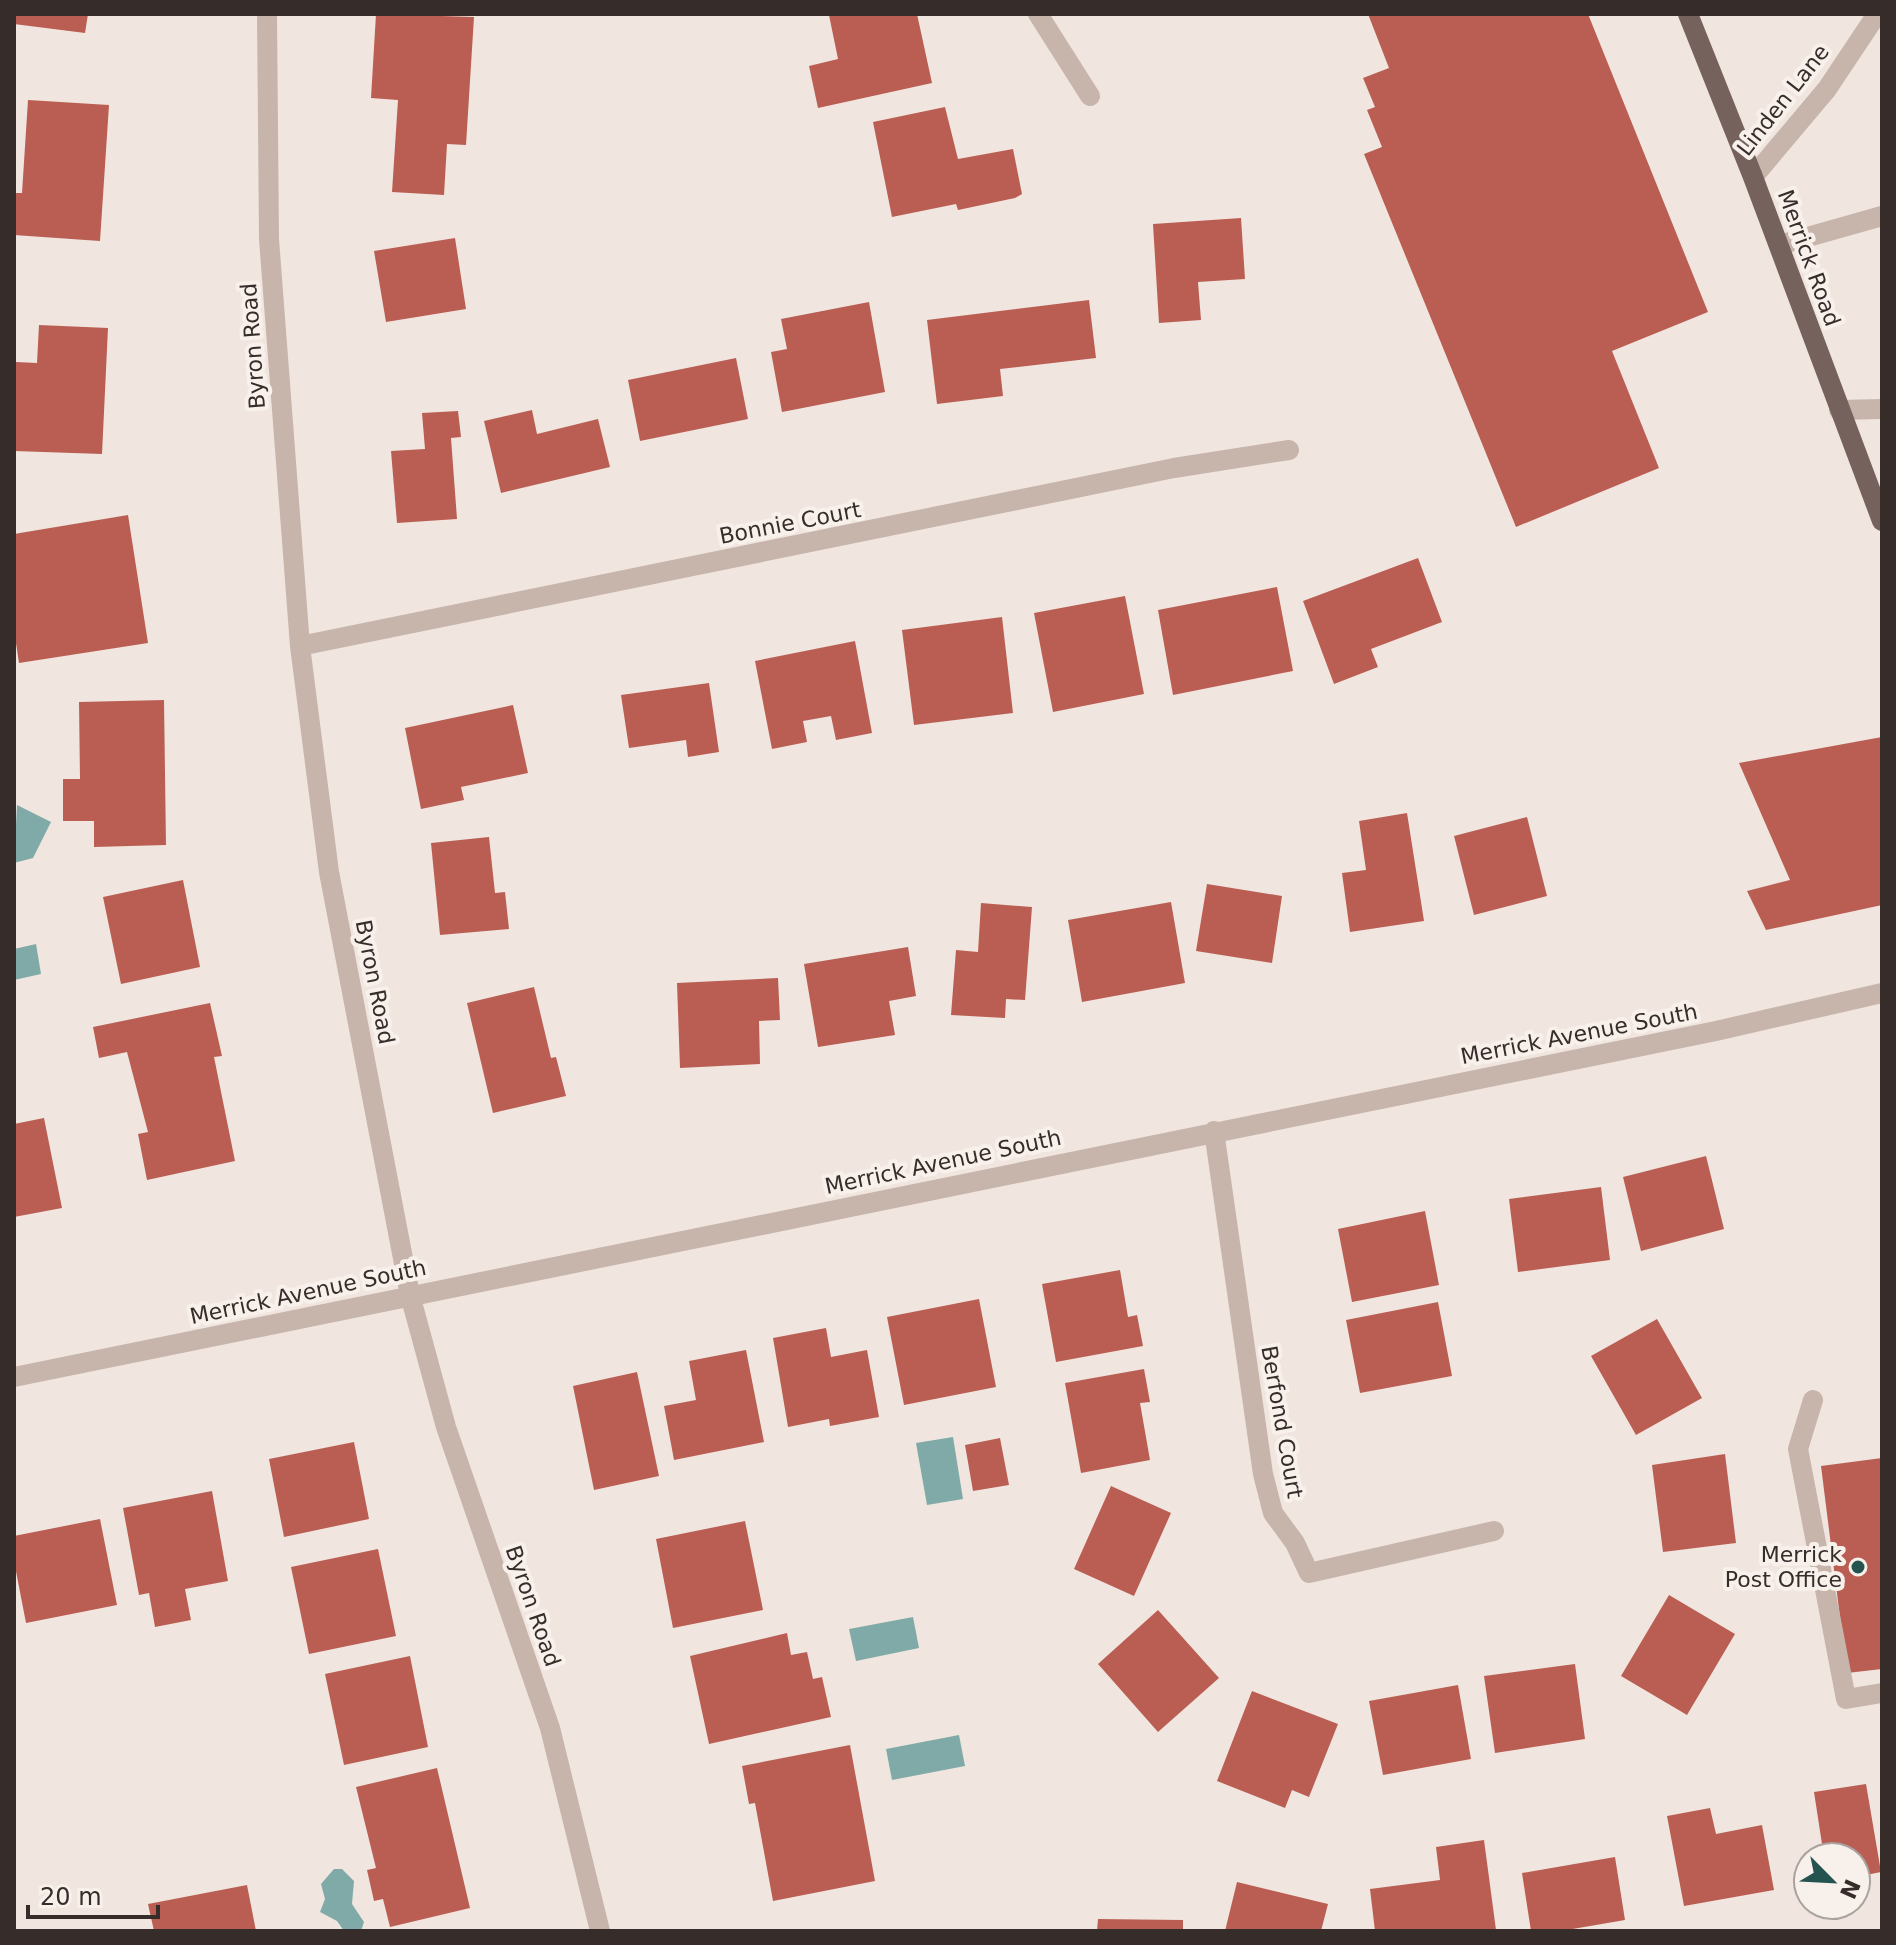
<svg xmlns="http://www.w3.org/2000/svg" width="1896" height="1945" font-family="'DejaVu Sans',sans-serif">
  <style>
    .water { fill: #80aaa7 }
    .building { fill: #ba5e53 }
    .lines { fill: none; stroke-linecap: round; stroke-linejoin: round }
    .minor { stroke: #c7b5ac; stroke-width: 20 }
    .major { stroke: #76625d; stroke-width: 20 }
    .poi-dot { fill: #245350; stroke: #f8f0eb; stroke-width: 3 }
    .labels { text-anchor: middle; dominant-baseline: central; stroke-width: 8; stroke-linejoin: round; paint-order: stroke }
    .street-label { font-size: 22px; fill: #362c2a; stroke: #f8f0eb }
    .poi-label { font-size: 22px; fill: #362c2a; stroke: #f8f0eb; text-anchor: end }
  </style>
  <rect width="100%" height="100%" fill="#f0e6df"/>
  <path class="water" d="M17,805L51,822L33,858L14,863Z
    M36,944L41,974L14,980V949Z
    M953,1437L963,1499L927,1505L916,1443Z
    M913,1617L919,1648L856,1661L849,1629Z
    M959,1735L965,1766L892,1780L886,1749Z
    M334,1869H342L354,1881L352,1904L364,1922L361,1931H344L337,1921L320,1912L325,1899L321,1884Z"/>
  <path class="building" d="M14,14H88L85,33L14,24Z
    M376,14L474,17L466,145L447,144L444,195L392,192L398,100L371,98Z
    M835,14H917L932,83L818,108L809,66L838,59L829,15Z
    M1368,14H1588L1708,312L1612,351L1659,468L1516,527L1364,154L1382,147L1367,110L1375,107L1363,78L1389,68Z
    M28,100L109,105L100,241L14,235V193H22Z
    M945,107L958,159L1013,149L1022,194L1015,198L958,210L956,204L892,217L873,122Z
    M1241,218L1245,279L1198,282L1201,320L1159,323L1153,224Z
    M455,238L466,309L386,322L374,251Z
    M1089,300L1096,358L1000,369L1003,396L937,404L927,320Z
    M869,302L885,392L782,412L771,352L787,349L781,319Z
    M39,325L108,328L102,454L14,451L16,362L37,363Z
    M736,358L748,419L640,441L628,380Z
    M532,410L537,434L598,419L610,467L501,493L484,421Z
    M458,411L461,437L451,438L457,519L397,523L391,451L425,449L422,413Z
    M128,515L148,643L19,663L14,630V534Z
    M1418,558L1442,622L1371,649L1378,667L1334,684L1303,601Z
    M1277,587L1293,671L1173,695L1158,610Z
    M1125,596L1144,694L1053,712L1034,613Z
    M1002,617L1013,713L914,725L902,630Z
    M855,641L872,733L836,740L831,716L803,721L807,742L772,749L755,661Z
    M709,683L719,752L688,757L686,740L629,748L621,695Z
    M164,700L166,845L94,847V821H63V779H80L79,702Z
    M513,705L528,773L461,787L464,800L421,809L405,728Z
    M1882,737V905L1766,930L1747,891L1790,880L1739,763Z
    M1407,813L1424,921L1350,932L1342,873L1366,870L1359,821Z
    M1527,817L1547,896L1474,915L1454,836Z
    M489,837L495,893L505,892L509,929L440,935L431,843Z
    M183,880L200,967L121,984L103,897Z
    M1207,884L1282,896L1272,963L1196,951Z
    M1171,902L1185,983L1082,1002L1068,920Z
    M981,903L1032,907L1025,1000L1006,999L1005,1018L951,1015L956,950L978,952Z
    M908,947L916,996L889,1001L895,1035L818,1047L804,964Z
    M778,978L780,1020L759,1021L760,1064L680,1068L677,983Z
    M534,987L551,1058L556,1057L566,1096L493,1113L467,1003Z
    M210,1003L222,1056L214,1057L235,1161L147,1180L138,1134L148,1132L127,1052L99,1058L93,1027Z
    M44,1118L62,1208L14,1217V1124Z
    M1706,1156L1724,1229L1641,1251L1623,1177Z
    M1601,1187L1610,1260L1518,1272L1509,1199Z
    M1425,1211L1439,1285L1352,1302L1338,1229Z
    M1120,1270L1128,1317L1137,1315L1143,1346L1056,1362L1042,1284Z
    M979,1299L996,1387L904,1405L887,1317Z
    M1438,1302L1452,1376L1360,1393L1346,1320Z
    M1657,1319L1702,1398L1636,1435L1591,1356Z
    M826,1328L831,1357L867,1350L879,1417L830,1426L829,1419L788,1427L773,1338Z
    M746,1350L764,1442L674,1460L664,1406L696,1400L689,1361Z
    M1144,1369L1150,1402L1140,1403L1150,1460L1081,1473L1065,1383Z
    M637,1372L659,1476L594,1490L573,1386Z
    M1000,1438L1009,1485L973,1491L965,1445Z
    M354,1442L369,1519L284,1537L269,1459Z
    M1725,1454L1736,1543L1663,1552L1652,1465Z
    M1882,1458V1669L1847,1673L1821,1466Z
    M1111,1486L1171,1513L1134,1596L1074,1569Z
    M212,1491L228,1581L185,1589L191,1620L155,1627L149,1593L139,1595L123,1508Z
    M100,1519L117,1605L26,1623L14,1561V1536Z
    M745,1521L763,1610L673,1628L656,1539Z
    M378,1549L396,1636L309,1654L291,1567Z
    M1669,1595L1735,1634L1687,1715L1621,1676Z
    M1158,1610L1219,1678L1158,1732L1098,1664Z
    M787,1633L791,1655L807,1652L813,1679L822,1677L831,1717L709,1744L690,1656Z
    M410,1656L428,1747L344,1765L325,1674Z
    M1575,1664L1585,1739L1495,1753L1484,1676Z
    M1458,1685L1471,1759L1383,1775L1369,1701Z
    M1252,1691L1338,1724L1309,1797L1292,1790L1285,1808L1217,1781Z
    M850,1745L875,1881L773,1901L755,1803L749,1804L742,1766Z
    M437,1768L470,1908L390,1927L383,1899L374,1901L367,1870L376,1868L356,1787Z
    M1866,1784L1881,1872L1856,1877V1857H1824L1814,1792Z
    M1710,1808L1716,1834L1762,1825L1774,1890L1684,1906L1667,1816Z
    M1484,1840L1496,1930L1375,1931L1370,1889L1440,1880L1436,1847Z
    M1615,1857L1625,1920L1561,1931H1531L1522,1873Z
    M1237,1882L1328,1904L1321,1931H1225Z
    M247,1885L256,1931H154L148,1904Z
    M1098,1919L1183,1920V1931H1097Z"/>
  <g class="lines">
    <path class="minor" d="M267,14L269,239L300,646L329,872L410,1295L446,1427L550,1728L600,1931
      M1038,14L1090,96
      M1753,177L1827,89L1877,14
      M1779,245L1882,216
      M1839,410L1882,409
      M300,646L1174,468L1289,450
      M1214,1131L1263,1474L1273,1513L1295,1543L1309,1573L1494,1531
      M14,1377L1716,1031L1882,993
      M1813,1400L1798,1449L1846,1699L1882,1693"/>
    <path class="major" d="M1688,14L1753,177L1882,521"/>
  </g>
  <circle class="poi-dot" cx="1858" cy="1567" r="8"/>
  <g class="labels">
    <g class="street-label">
      <text transform="translate(1783 100) rotate(-52)">Linden Lane</text>
      <text transform="translate(1809 258) rotate(70)">Merrick Road</text>
      <text transform="translate(253 346) rotate(-94)">Byron Road</text>
      <text transform="translate(790 523) rotate(-11)">Bonnie Court</text>
      <text transform="translate(375 982) rotate(79)">Byron Road</text>
      <text transform="translate(1579 1034) rotate(-11)">Merrick Avenue South</text>
      <text transform="translate(943 1162) rotate(-12)">Merrick Avenue South</text>
      <text transform="translate(308 1292) rotate(-12)">Merrick Avenue South</text>
      <text transform="translate(1282 1422) rotate(80)">Berfond Court</text>
      <text transform="translate(533 1606) rotate(71)">Byron Road</text>
    </g>
    <g class="poi-label">
      <text x="1842" y="1554">Merrick<tspan x="1842" dy="25">Post Office</tspan></text>
    </g>
  </g>
  <rect width="1896" height="1945" fill="none" stroke="#362c2a" stroke-width="32"/>
  <g transform="translate(1832 1881) rotate(114)"><circle r="38" fill="#f8f0eb" stroke="#aaa29e" stroke-width="2"/>
  <path d="M0-6L14 30L0 20L-14 30Z" fill="#245350"/>
  <text y="-12" font-size="22" font-weight="bold" text-anchor="middle" fill="#362c2a">N</text>
  </g>
  <path d="M28 1905v12h130v-12" fill="none" stroke="#362c2a" stroke-width="4"/>
  <text x="40" y="1905" font-size="24" fill="#362c2a" stroke="#f8f0eb" stroke-width="6" paint-order="stroke">20 m</text>
</svg>
